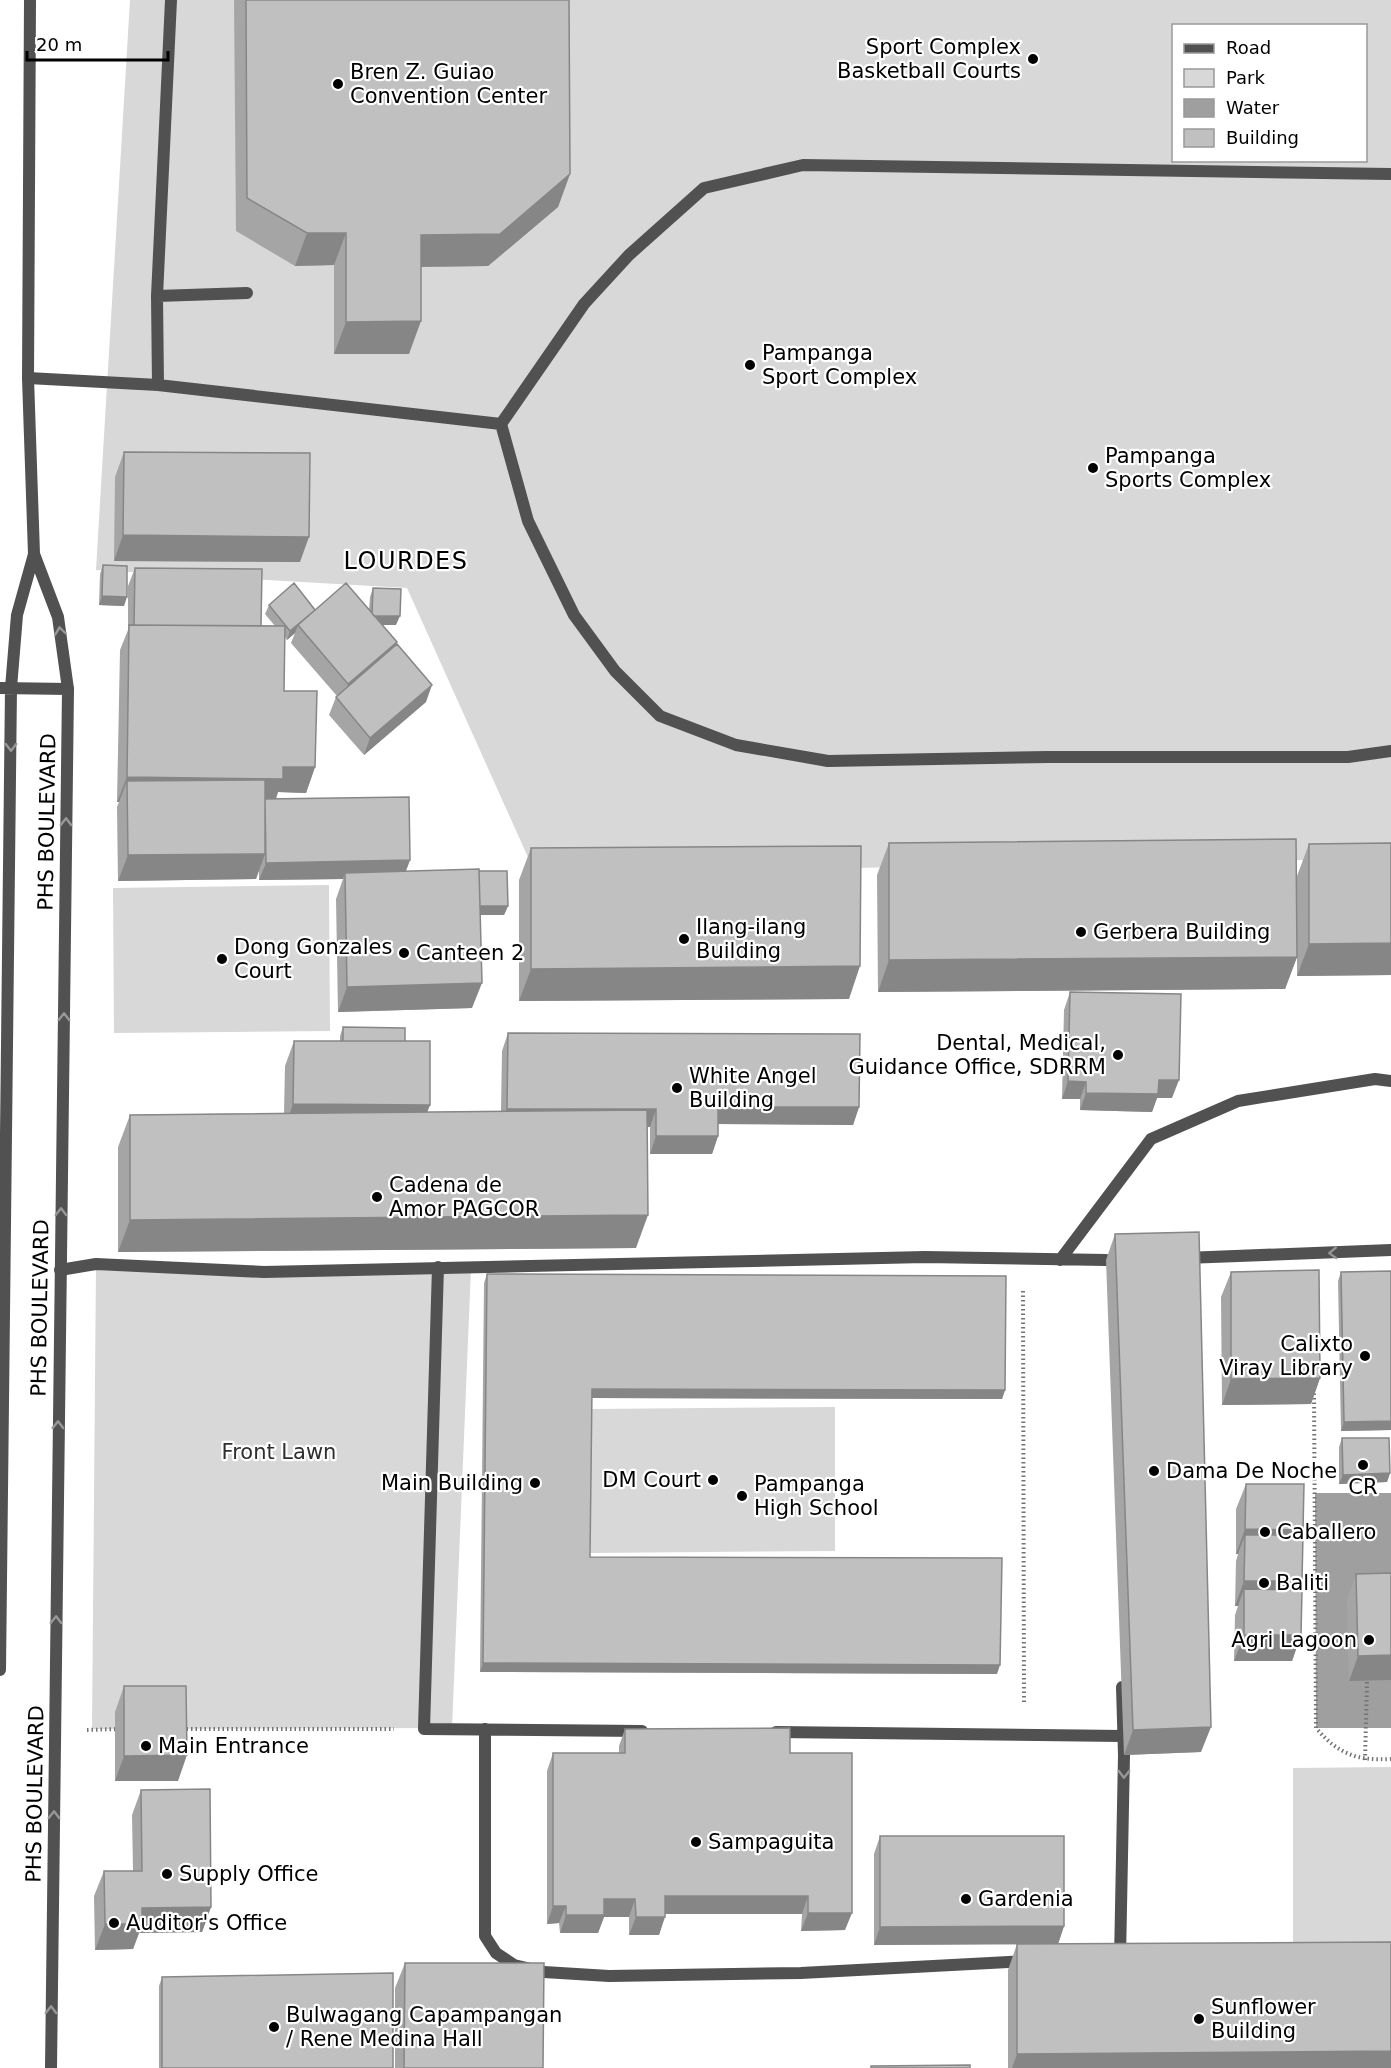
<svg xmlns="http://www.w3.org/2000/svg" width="1391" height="2068" font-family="'DejaVu Sans',sans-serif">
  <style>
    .green { fill: #d8d8d8; fill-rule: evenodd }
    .water { fill: #9f9f9f }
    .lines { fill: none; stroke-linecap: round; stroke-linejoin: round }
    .path { stroke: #737373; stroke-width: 4; stroke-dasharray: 1.5 3; stroke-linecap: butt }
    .service { stroke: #515151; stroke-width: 12 }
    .minor { stroke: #515151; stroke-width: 12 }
    .tertiary { stroke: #515151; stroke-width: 12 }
    .wall { fill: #a5a5a5 }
    .shaded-wall { fill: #868686 }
    .building { fill: #c0c0c0; stroke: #868686; stroke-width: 1.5 }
    .oneway { stroke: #979797 }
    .poi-dot { fill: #000; stroke: #fff; stroke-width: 2 }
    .labels { text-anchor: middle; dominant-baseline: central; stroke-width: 4.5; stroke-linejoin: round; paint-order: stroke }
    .poi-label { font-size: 21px; fill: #000; stroke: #fff; text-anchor: start }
    .street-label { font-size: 21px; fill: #000; stroke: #fff }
    .park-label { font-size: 21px; fill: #2f2f2f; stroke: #fff }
    .quarter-label { font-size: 24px; letter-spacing: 1.5px; fill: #000; stroke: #fff }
  </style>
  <rect width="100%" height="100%" fill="#fff"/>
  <path class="green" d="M130,0H1391V859L1130,862L536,875L407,588L96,570ZM1174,26H1366V160H1174Z
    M329,885L330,1031L114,1033L113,888Z
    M96,1264L471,1268L452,1728L92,1729Z
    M835,1407V1551L591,1553V1409Z
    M1391,1767V1949H1293V1768Z"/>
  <path class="water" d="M1315,1493H1391V1728H1316Z"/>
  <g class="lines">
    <path class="path" d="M1023,1291L1024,1703
      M1314,1389L1316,1728C1338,1754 1357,1761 1391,1759
      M182,1729H394
      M87,1730L118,1729
      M1365,1760L1367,1681"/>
    <path class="service" d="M171,0L157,296L158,385L501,424
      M157,296L247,293
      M28,378L158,385
      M501,424L528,521L574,615L615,671L660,716L736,745L828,761L1048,757H1348L1391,751
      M501,424L584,304L629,255L704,188L803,165L1391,174
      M1185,1258L1391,1250
      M1060,1260L1151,1139L1238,1101L1375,1079L1391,1081
      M438,1267L424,1729L642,1731
      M60,1270L96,1264L264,1272L925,1257L1106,1260
      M485,1729V1936L496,1953L514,1965L544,1972L609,1976L801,1973L1027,1961
      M776,1732L1123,1736
      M1120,1959L1124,1755L1122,1687"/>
    <path class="minor" d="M34,554L58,617L68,689
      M11,688L17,615L34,554L28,378L30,0"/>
    <path class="tertiary" d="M0,688L68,689L51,2068
      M0,1670L11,688"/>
  </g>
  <path class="wall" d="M234,0H569L570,174L558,207L488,266L421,267L409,354H334V265L295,266L236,231Z
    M124,452L300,562L114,561L115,477Z
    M103,565L124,606L99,605L100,574Z
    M135,568L261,626H275L265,614L269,605L315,610H369L370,597L373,588L396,625H382L397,642L396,645L426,702L364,755L329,715L336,697L337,696L291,643L295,633L287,640L285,637L284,691L315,767L306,793L278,792L276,799L410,860L406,871H479L508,906L504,915H480L472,1008L338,1012L336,899L343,879L259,880V870L256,879L118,881L117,807L119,802H117L120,650L128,630V586Z
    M889,843L1297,957L1285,989L878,992L877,875Z
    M1391,843V975L1297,976V876L1309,844Z
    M531,848L849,999L519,1001V880Z
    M1070,992L1172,1098H1157L1152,1112L1080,1110V1099H1062L1064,1010Z
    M343,1027L405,1041L430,1105L427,1112L501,1111L502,1051L508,1033L859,1107L853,1125L718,1124V1136L712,1154H650V1127H647L636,1248L118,1252V1147L130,1115L284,1113L285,1066L294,1041H340V1036Z
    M1115,1234L1201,1752L1124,1755L1106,1260Z
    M1231,1272L1320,1378L1311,1404L1222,1405L1221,1297Z
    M1341,1272L1391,1430L1341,1431L1338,1281Z
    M487,1274L1005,1390L1002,1399L592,1398L590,1557L997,1674L480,1672L484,1283Z
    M1342,1438L1390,1473L1387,1482L1339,1484V1447Z
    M1246,1484L1303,1530L1301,1535L1299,1590L1301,1635L1292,1661H1234L1235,1615L1238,1606H1235L1236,1561L1238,1554H1236V1509Z
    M1391,1573L1349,1681L1347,1600L1356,1574Z
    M124,1686L178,1781H115V1712Z
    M625,1729L790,1753L845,1930L801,1931L802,1914H665L659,1935H629V1917H604L598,1933H560L559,1923L547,1924V1771L553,1753H619V1746Z
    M141,1790L211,1907L202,1932L139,1933L133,1949L95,1950L94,1896L104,1871H133L132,1815Z
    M880,1836L1064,1926L1058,1944L1391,2068H1008V1970L1017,1944H1024L874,1945V1854Z
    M405,1963L543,2068H395V1988Z
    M162,1977L393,2068H159V1986Z"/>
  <path class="shaded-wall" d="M570,174L558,207L488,266L409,267L421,235Z
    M307,233H346L334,265L295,266Z
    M421,321L409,354H334L346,322Z
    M123,535L309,537L300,562L114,561Z
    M102,596L127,597L124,606L99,605Z
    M315,610L298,625L295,633L287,640L290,631Z
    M372,616H400L396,625H369Z
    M397,642L390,659L342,702L348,684Z
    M432,685L426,702L364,755L370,738Z
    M283,767H315L306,793L278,792L274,804L127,781L119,802H117L127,777Z
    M265,854L256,879L118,881L128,855Z
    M410,860L403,878L345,873L343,879L259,880L266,863Z
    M475,906H508L504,915H472Z
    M1391,943V975L1297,976L1309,944Z
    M1297,957L1285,989L878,992L889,960Z
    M860,966L849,999L519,1001L531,969Z
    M482,983L472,1008L338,1012L347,987Z
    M1159,1080H1179L1172,1098H1157L1152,1112L1080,1110L1086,1093Z
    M1068,1081L1086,1082L1080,1099H1062Z
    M293,1104L430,1105L420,1130H284Z
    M718,1107H859L853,1125L712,1124Z
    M507,1109H656L650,1127L501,1126Z
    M656,1136H718L712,1154H650Z
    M648,1215L636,1248L118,1252L130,1220Z
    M1320,1378L1311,1404L1222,1405L1231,1379Z
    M592,1389L1005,1390L1002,1399L589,1398Z
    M1391,1421V1430L1341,1431L1344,1422Z
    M1390,1473L1387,1482L1339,1484L1343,1475Z
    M1245,1529L1303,1530L1293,1555L1245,1535L1238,1554H1236Z
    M1244,1581H1302L1293,1606L1244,1589L1238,1606H1235Z
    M1244,1635H1301L1292,1661H1234Z
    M1391,1655V1680L1349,1681L1358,1656Z
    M483,1663L1000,1665L997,1674L480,1672Z
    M1211,1727L1201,1752L1124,1755L1133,1730Z
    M187,1755L178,1781H115L124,1756Z
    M665,1896H808L802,1914H659Z
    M604,1899H635L629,1917H604L598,1933H560L566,1915Z
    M553,1906H566L559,1923L547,1924Z
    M211,1907L202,1932L139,1933L133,1949L95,1950L105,1924L142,1908Z
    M808,1913H852L845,1930L801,1931Z
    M636,1917H665L659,1935H629Z
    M1064,1926L1058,1944L874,1945L880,1927Z
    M1391,2051V2068H1012L1017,2054Z"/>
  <path class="building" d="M246,0H569L570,174L500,234L421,235V321L346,322V233H307L247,198Z
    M124,452L310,453L309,537L123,535Z
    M103,565L127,566V597L102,596Z
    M135,568L262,569L261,626L134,625Z
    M294,583L315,610L290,631L269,605Z
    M346,583L397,642L348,684L298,625Z
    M373,588L401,589L400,616H374L372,613Z
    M129,625L285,626L284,691H317L315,767H283V779L127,777Z
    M397,644L432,685L370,738L336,697Z
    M265,780V854L128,855L127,781Z
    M409,797L410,860L266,863L265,799Z
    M1296,839L1297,957L889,960V843Z
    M1391,843V943L1309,944V844Z
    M861,846L860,966L531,969V848Z
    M479,869L482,983L347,987L345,873Z
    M479,871H507L508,906H480Z
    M1070,992L1181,994L1179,1080H1159L1158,1094L1086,1093V1082L1068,1081Z
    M343,1027L405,1028V1041H343Z
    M508,1033L860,1034L859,1107H718V1136H656V1109H507Z
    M294,1041H430V1105L293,1104Z
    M647,1110L648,1215L130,1220V1115Z
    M1199,1232L1211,1727L1133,1730L1115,1234Z
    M1319,1270L1320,1378L1231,1379V1272Z
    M1391,1271V1421L1344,1422L1341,1272Z
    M487,1274L1006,1276L1005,1390L592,1389L590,1557L1002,1558L1000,1665L483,1663Z
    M1342,1438H1389L1390,1473L1343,1475Z
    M1246,1484H1304L1303,1530L1245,1529Z
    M1245,1535H1303L1302,1581H1244Z
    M1391,1573V1655L1358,1656L1356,1574Z
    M1244,1589L1302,1590L1301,1635H1244Z
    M124,1686H186L187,1755L124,1756Z
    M790,1728V1753H852V1913H808V1896H665V1917H636L635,1899H604V1915H566V1906H553V1753H625V1729Z
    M210,1789L211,1907L142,1908V1924H105L104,1871H142L141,1790Z
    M880,1836H1064V1926L880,1927Z
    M1391,1942V2051L1017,2054V1944Z
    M405,1963H544L543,2068H404Z
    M393,1973V2068H162V1977Z
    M970,2065V2068H871V2066Z"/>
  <defs><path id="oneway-chevron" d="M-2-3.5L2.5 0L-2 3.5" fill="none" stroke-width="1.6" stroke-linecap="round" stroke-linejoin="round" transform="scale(1.5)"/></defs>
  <g class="oneway">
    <use href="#oneway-chevron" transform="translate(60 631) rotate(-98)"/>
    <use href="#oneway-chevron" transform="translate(11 747) rotate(90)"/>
    <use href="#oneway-chevron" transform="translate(66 822) rotate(-89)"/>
    <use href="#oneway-chevron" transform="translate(64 1017) rotate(-89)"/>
    <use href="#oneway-chevron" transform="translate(61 1212) rotate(-89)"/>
    <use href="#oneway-chevron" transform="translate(1333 1253) rotate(178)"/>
    <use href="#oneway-chevron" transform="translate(58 1425) rotate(-89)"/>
    <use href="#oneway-chevron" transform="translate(56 1620) rotate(-89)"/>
    <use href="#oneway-chevron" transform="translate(1124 1774) rotate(91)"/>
    <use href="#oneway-chevron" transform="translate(54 1815) rotate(-89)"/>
    <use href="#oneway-chevron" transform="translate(51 2010) rotate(-89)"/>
  </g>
  <g class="poi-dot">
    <circle cx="1033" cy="59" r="6"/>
    <circle cx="338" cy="84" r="6"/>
    <circle cx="750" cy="365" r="6"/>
    <circle cx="1093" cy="468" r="6"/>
    <circle cx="1081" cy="932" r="6"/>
    <circle cx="684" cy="939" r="6"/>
    <circle cx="404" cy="953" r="6"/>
    <circle cx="222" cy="959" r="6"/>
    <circle cx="1118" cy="1055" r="6"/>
    <circle cx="677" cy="1088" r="6"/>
    <circle cx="377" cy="1197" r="6"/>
    <circle cx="1365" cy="1356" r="6"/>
    <circle cx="1363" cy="1465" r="6"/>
    <circle cx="1154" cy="1471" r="6"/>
    <circle cx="713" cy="1480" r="6"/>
    <circle cx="535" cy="1483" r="6"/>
    <circle cx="742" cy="1496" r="6"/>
    <circle cx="1265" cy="1532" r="6"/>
    <circle cx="1264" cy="1583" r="6"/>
    <circle cx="1369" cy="1640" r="6"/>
    <circle cx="146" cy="1746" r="6"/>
    <circle cx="696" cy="1842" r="6"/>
    <circle cx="167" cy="1874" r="6"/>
    <circle cx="966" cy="1899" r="6"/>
    <circle cx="114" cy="1923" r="6"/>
    <circle cx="1199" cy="2019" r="6"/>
    <circle cx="274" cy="2027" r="6"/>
  </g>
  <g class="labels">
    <g class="poi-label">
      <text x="1021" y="47" text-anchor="end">Sport Complex<tspan x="1021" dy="24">Basketball Courts</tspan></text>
      <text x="350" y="72">Bren Z. Guiao<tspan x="350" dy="24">Convention Center</tspan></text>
      <text x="762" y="353">Pampanga<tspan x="762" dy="24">Sport Complex</tspan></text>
      <text x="1105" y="456">Pampanga<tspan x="1105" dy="24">Sports Complex</tspan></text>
      <text x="696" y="927">Ilang-ilang<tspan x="696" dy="24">Building</tspan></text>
      <text x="1093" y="932">Gerbera Building</text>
      <text x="234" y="947">Dong Gonzales<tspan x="234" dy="24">Court</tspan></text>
      <text x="416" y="953">Canteen 2</text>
      <text x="1106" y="1043" text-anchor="end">Dental, Medical,<tspan x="1106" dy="24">Guidance Office, SDRRM</tspan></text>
      <text x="689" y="1076">White Angel<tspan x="689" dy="24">Building</tspan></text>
      <text x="389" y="1185">Cadena de<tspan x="389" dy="24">Amor PAGCOR</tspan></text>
      <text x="1353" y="1344" text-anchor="end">Calixto<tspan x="1353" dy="24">Viray Library</tspan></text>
      <text x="1166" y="1471">Dama De Noche</text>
      <text x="701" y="1480" text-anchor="end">DM Court</text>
      <text x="523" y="1483" text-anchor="end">Main Building</text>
      <text x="754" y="1484">Pampanga<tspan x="754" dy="24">High School</tspan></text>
      <text x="1363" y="1487" text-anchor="middle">CR</text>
      <text x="1277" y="1532">Caballero</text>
      <text x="1276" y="1583">Baliti</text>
      <text x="1357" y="1640" text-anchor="end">Agri Lagoon</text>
      <text x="158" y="1746">Main Entrance</text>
      <text x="708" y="1842">Sampaguita</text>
      <text x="179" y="1874">Supply Office</text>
      <text x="978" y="1899">Gardenia</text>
      <text x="126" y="1923">Auditor's Office</text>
      <text x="1211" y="2007">Sunflower<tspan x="1211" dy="24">Building</tspan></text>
      <text x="286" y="2015">Bulwagang Capampangan<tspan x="286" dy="24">/ Rene Medina Hall</tspan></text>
    </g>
    <g class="street-label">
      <text transform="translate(47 822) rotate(-89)">PHS BOULEVARD</text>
      <text transform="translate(40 1308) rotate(-89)">PHS BOULEVARD</text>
      <text transform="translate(35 1794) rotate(-89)">PHS BOULEVARD</text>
    </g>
    <g class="park-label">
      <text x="279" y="1452">Front Lawn</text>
    </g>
    <g class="quarter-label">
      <text x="406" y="561">LOURDES</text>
    </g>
  </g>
  <rect x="1172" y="24" width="195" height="138" fill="#ffffff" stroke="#999999" stroke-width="1.5"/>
  <rect x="1184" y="44" width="30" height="9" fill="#515151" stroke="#999999" stroke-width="1.5"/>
  <text x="1226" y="54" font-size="18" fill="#000000">Road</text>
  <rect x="1184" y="69" width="30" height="18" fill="#d8d8d8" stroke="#999999" stroke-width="1.5"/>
  <text x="1226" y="84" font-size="18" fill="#000000">Park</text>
  <rect x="1184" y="99" width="30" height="18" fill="#9f9f9f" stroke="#999999" stroke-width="1.5"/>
  <text x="1226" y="114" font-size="18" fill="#000000">Water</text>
  <rect x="1184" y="129" width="30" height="18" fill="#c0c0c0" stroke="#999999" stroke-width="1.5"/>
  <text x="1226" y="144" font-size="18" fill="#000000">Building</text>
  <path d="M27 51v9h141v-9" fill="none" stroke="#000000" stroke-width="3"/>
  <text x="36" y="51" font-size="18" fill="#000000" stroke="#ffffff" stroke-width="4.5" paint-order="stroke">20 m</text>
</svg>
